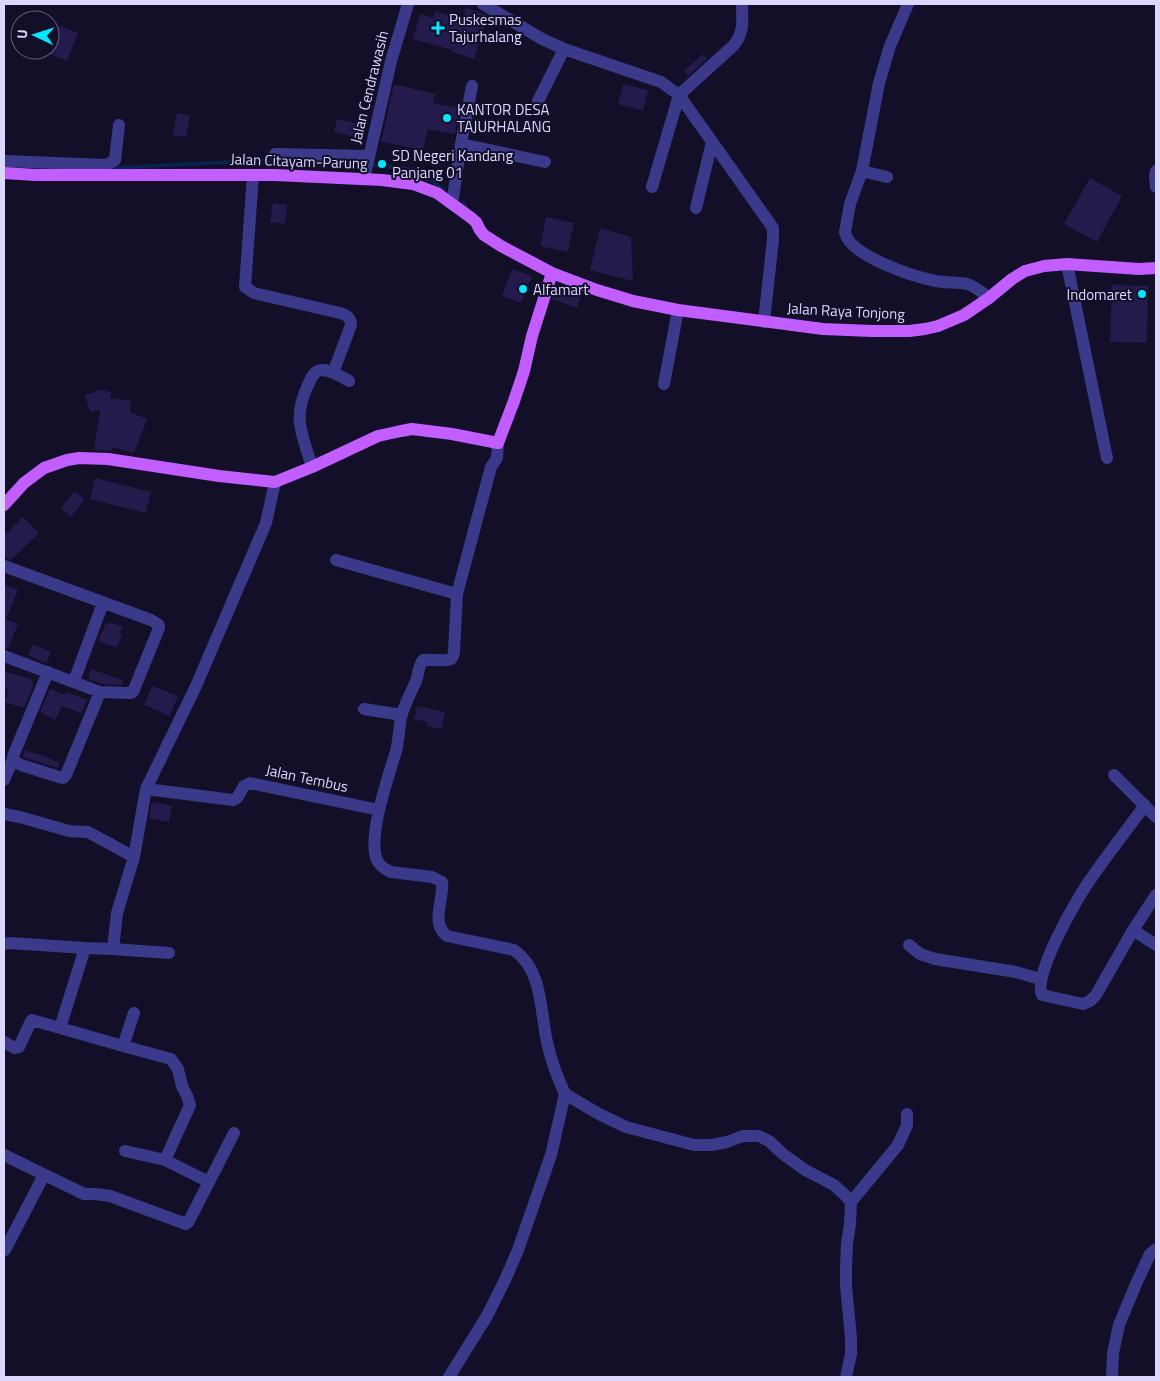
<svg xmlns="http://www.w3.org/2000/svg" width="1160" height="1381" font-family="'Titillium Web',sans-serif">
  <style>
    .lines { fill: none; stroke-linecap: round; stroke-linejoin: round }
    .stream { stroke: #0a234d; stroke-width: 4 }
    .building { fill: #241a4b }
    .minor { stroke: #3b398a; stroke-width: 12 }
    .major { stroke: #c25eff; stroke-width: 12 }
    .poi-dot { fill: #03e7ff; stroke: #130f29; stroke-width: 2 }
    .labels { text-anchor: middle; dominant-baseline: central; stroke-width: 4; stroke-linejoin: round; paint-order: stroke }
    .poi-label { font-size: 15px; fill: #dbd7ff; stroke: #130f29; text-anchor: start }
    .street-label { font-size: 15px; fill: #dbd7ff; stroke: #130f29 }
  </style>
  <rect width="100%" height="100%" fill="#130f29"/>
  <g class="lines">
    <path class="stream" d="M336,161L361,163L417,170L444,190
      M111,168L269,160
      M463,203L466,206"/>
  </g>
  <path class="building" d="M466,8L482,13L488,16L474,59L452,52V50L413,39L420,14L433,18L435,11L462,19Z
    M58,25L78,33L67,61L47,53L48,50H50V45Z
    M703,54L707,59L688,76L684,71Z
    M394,84L435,94L433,103L459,108L455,134L428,129L423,150L381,142Z
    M623,84L648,90L643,111L618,104Z
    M177,113L190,116L186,137L173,135Z
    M337,119L359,124L356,137L334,132Z
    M1090,178L1122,196L1097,242L1064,224Z
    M273,203L287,205L285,224L270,222Z
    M546,217L574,223L568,252L540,246Z
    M600,228L631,237L633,281L590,270Z
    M512,269L532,276L521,303L502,296Z
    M557,284L582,293L577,308L552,299Z
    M1112,285L1148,286L1147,343L1110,342Z
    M101,390L111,392L110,398L131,401L130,412L147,419L134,453L112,447V451L94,450L100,410L90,412L85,395Z
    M95,478L151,492L146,513L90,499Z
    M74,491L85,499L71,517L61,508Z
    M23,517L39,533L11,560L7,558L4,555V536Z
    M4,584L18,590L6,619L18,624L8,649L4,648Z
    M110,622L123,627L120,634L122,635L117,648L98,641L106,623L110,624Z
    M33,644L51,652L46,663L28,655Z
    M91,669L123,680L122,685L102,684L88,679Z
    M4,671L33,680L32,683L34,684L24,708L4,702L9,689L4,687Z
    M152,686L178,696L170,716L144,705Z
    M50,689L65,695L66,692L87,700L82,713L62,706L55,720L40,712Z
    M417,706L445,712L441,729L427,726V722L414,719Z
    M25,750L41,755L60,763L58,768L23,757Z
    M152,802L172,806L169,822L149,818Z"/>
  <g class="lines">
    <path class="minor" d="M483,4L542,39L564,49L661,82L679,95L773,228V239L764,322
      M908,4L890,46L879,83L862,171L850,204L845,232C849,256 915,277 936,281C946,283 957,282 967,284C975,286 983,293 989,298
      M538,101L564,49
      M461,144L545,162
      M275,154L369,156
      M4,161L106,165L115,160L119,125
      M862,171L887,177
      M1156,171L1155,176L1156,187
      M253,175L245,287L254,293L340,313C347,315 351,318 351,325L333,373
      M364,179L391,61L408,4
      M652,187L679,95L733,46C745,32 742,20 742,4
      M452,204L461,144L472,86
      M696,208L712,142
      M1067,264L1107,458
      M664,384L678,310
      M498,443L497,458L491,467L457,594L454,651C454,653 453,657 451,659C446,662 429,659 423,660C418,666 419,674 416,681C411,693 404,705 401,717C399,728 399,740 396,751C388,778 371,826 375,853C376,863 382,868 391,872L432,877L442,882C444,900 430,923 447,936L514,950C543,970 540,1011 547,1042C551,1060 557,1077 565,1094
      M312,467C302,433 292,419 308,385C310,381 311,377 314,374C322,364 340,376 349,381
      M336,560L457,594
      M4,566L151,620L159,625V628L133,692L130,693L100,692L4,656
      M48,672L13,756L15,762L21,765L59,777L63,778L66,775L100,692
      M74,681L103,603
      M364,709L402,715
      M1114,775L1156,817
      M4,780L13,759
      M146,789L233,800L237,798L244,786L250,783L379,810
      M4,814L20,817L69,831L88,832L134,857
      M1156,895L1133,930L1156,945
      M1133,930L1096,995L1090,1001L1083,1004L1042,995C1032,976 1077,898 1090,880C1107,855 1127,830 1145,805
      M4,944L9,943L85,948
      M909,945L920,954L935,959L1016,972L1040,979
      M113,949L169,953
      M134,1013L123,1046L60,1028L85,948L113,949L117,913L134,857L146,789L196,686L266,523L275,482
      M4,1042L15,1048L19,1047L31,1021L32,1020L60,1028
      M123,1046L171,1059L178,1069L182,1086L187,1096L190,1105L165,1160
      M125,1151L165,1160L209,1182
      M4,1155L84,1194H95L110,1196L186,1224L189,1221L234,1133
      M851,1202L898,1145L907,1125V1114
      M5,1250L44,1175
      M449,1377L487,1316L505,1280L518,1250L551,1155L565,1094L599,1114L626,1127L694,1145H711L727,1142L743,1136H759L769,1141L783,1154L805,1170L834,1185L845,1195L851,1202L850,1224L847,1244L846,1266V1286L851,1338V1354L846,1377
      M1112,1377L1113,1353L1119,1325L1136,1284L1150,1254L1156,1249"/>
    <path class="major" d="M4,173L35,175H275L382,180L413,184L437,193L470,217L476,222L480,230L484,235L501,246L552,273L597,290L633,301L678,310L823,329L872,331H909L925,329L938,326L964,315L989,298L1012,279L1025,271L1044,266L1067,264L1139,269L1156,268
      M4,505L24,483L44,468L67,460L79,458L108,459L219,476L275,482L312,467L378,436L401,431L412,429L452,434L498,443L514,401L524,371L532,336L552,273"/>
  </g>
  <g class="poi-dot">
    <path d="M435.5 20.5h5v5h5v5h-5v5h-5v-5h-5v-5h5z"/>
    <circle cx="447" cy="118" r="5"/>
    <circle cx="382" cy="164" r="5"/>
    <circle cx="523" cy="289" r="5"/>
    <circle cx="1142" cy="294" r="5"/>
  </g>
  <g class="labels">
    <g class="poi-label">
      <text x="449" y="19">Puskesmas<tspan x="449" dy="17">Tajurhalang</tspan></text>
      <text x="457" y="109">KANTOR DESA<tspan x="457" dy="17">TAJURHALANG</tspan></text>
      <text x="392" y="155">SD Negeri Kandang<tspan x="392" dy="17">Panjang 01</tspan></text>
      <text x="533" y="289">Alfamart</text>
      <text x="1132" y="294" text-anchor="end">Indomaret</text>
    </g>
    <g class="street-label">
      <text transform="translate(369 87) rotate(-76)">Jalan Cendrawasih</text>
      <text transform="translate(299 161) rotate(2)">Jalan Citayam-Parung</text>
      <text transform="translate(846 311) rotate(3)">Jalan Raya Tonjong</text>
      <text transform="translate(307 778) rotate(12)">Jalan Tembus</text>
    </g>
  </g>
  <rect width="1160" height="1381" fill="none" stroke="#dbd7ff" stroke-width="10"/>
  <g transform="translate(35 35) rotate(274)"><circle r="24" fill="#130f29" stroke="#635f7f"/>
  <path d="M0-4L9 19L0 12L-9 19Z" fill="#03e7ff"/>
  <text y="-8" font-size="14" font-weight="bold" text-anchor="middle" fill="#dbd7ff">U</text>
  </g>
</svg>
